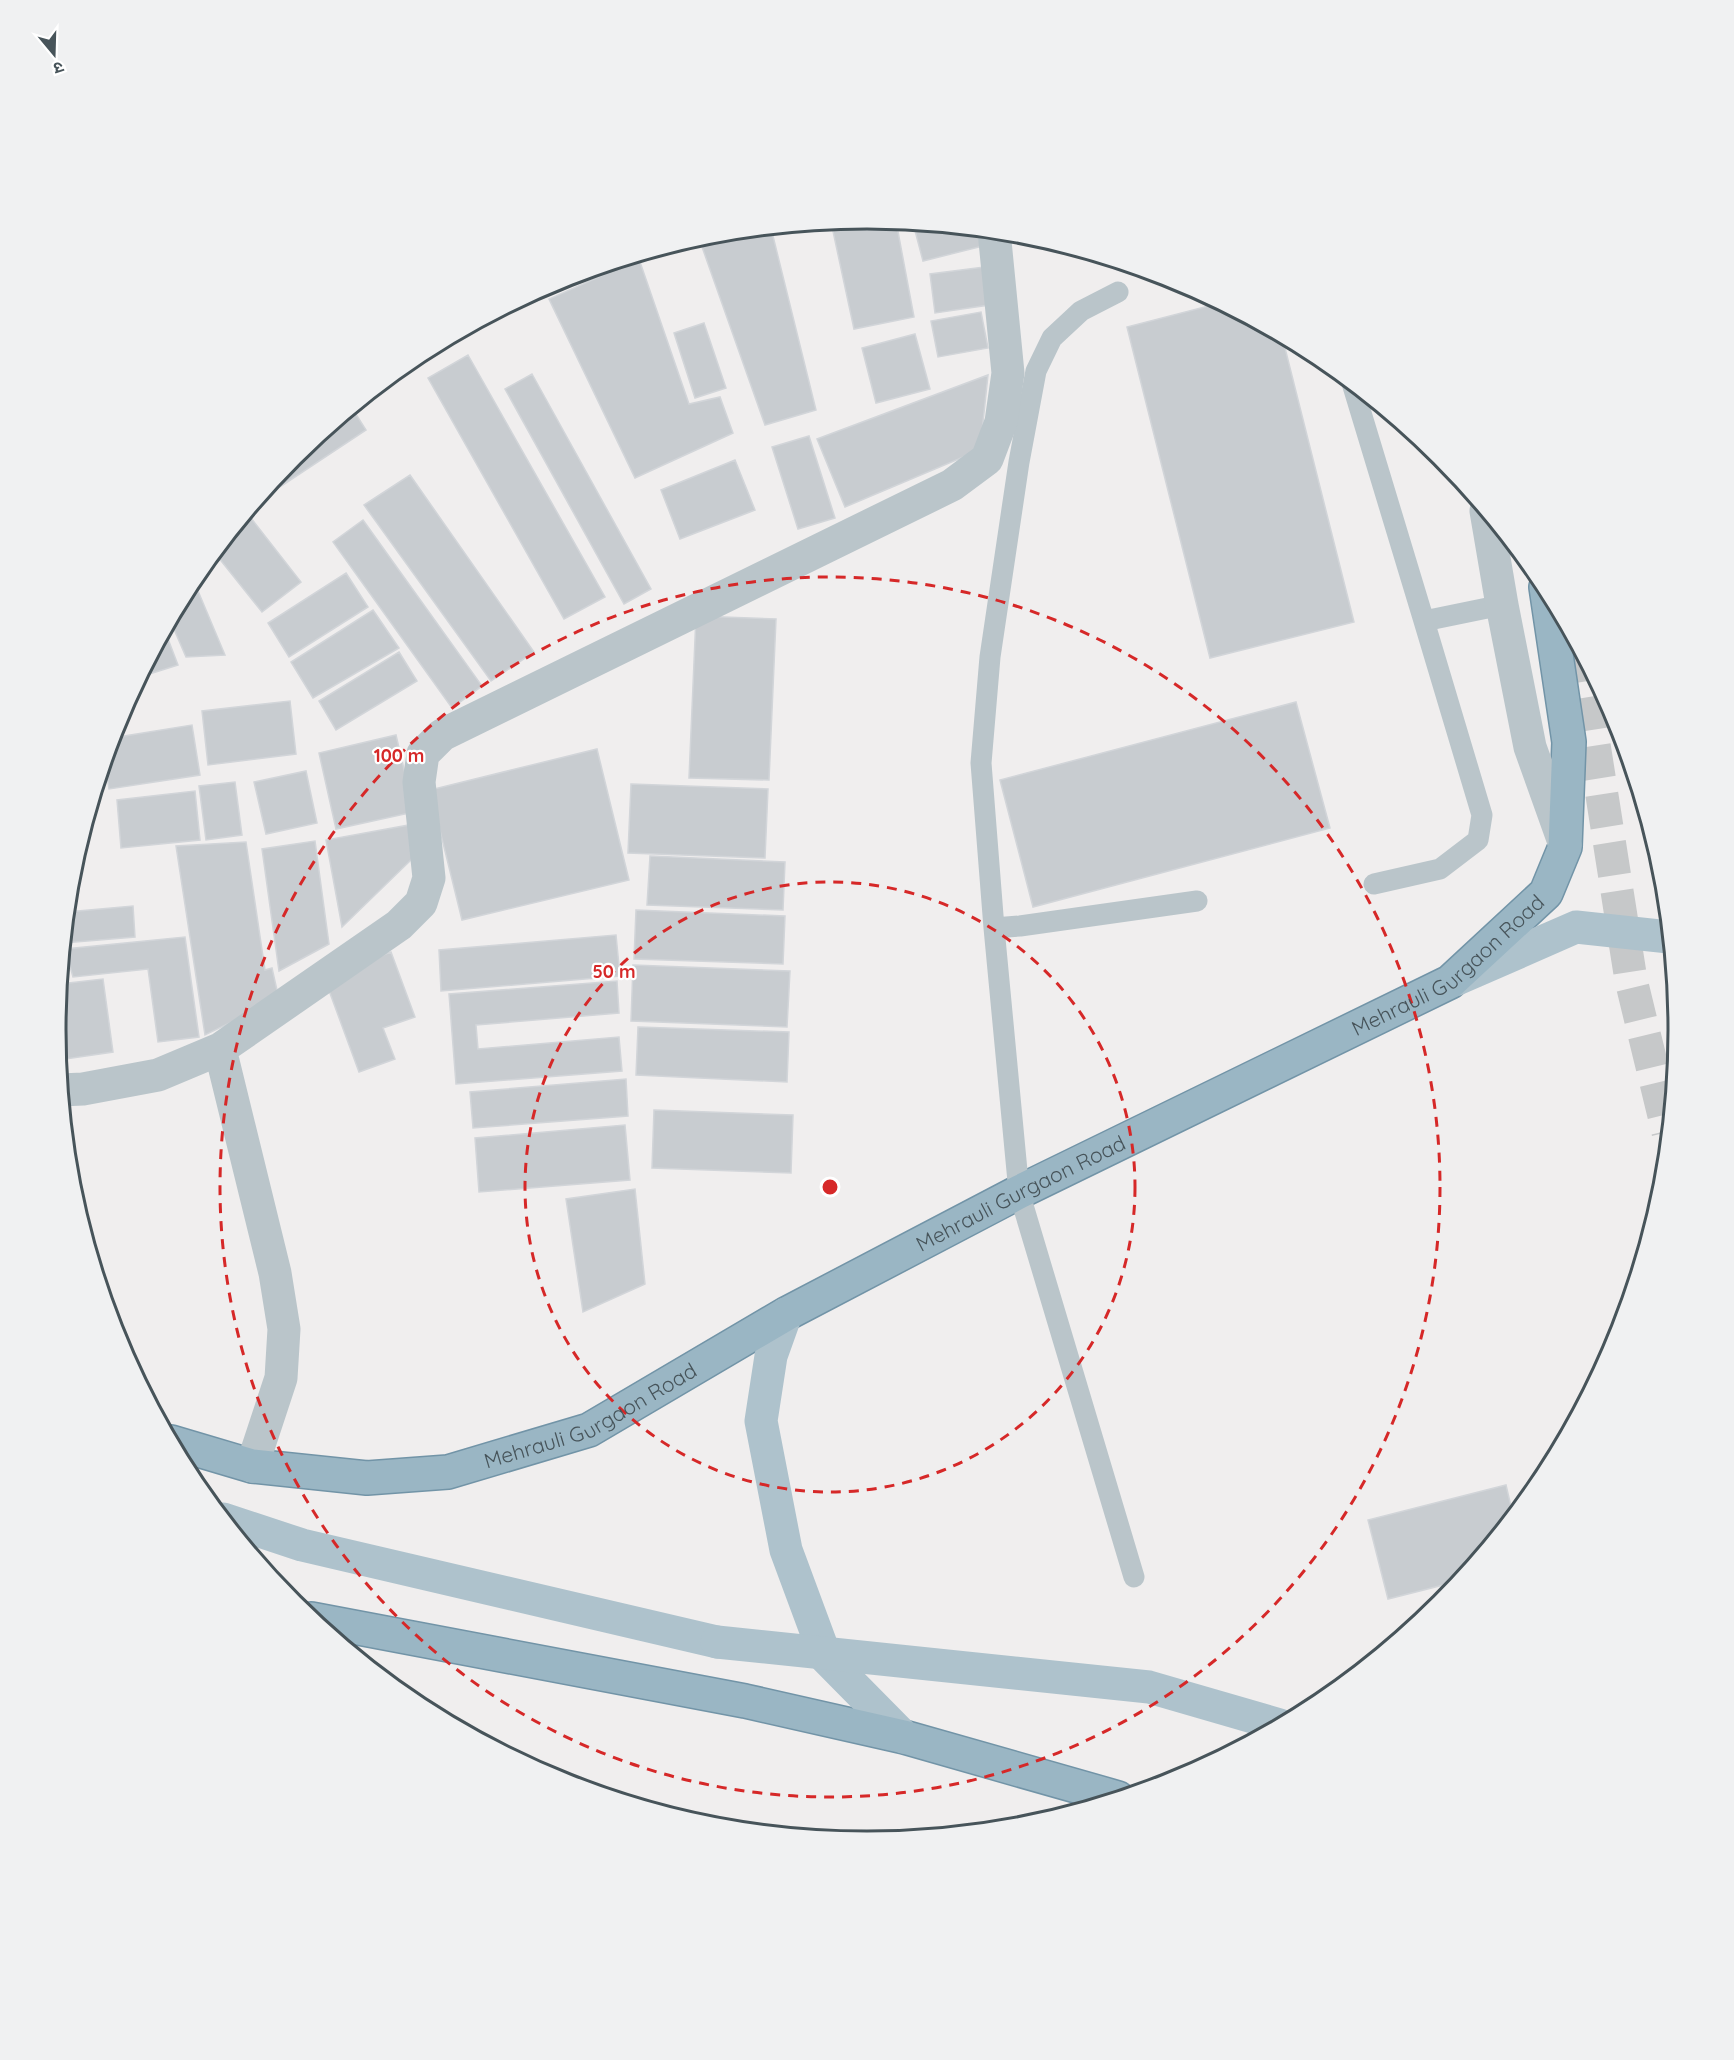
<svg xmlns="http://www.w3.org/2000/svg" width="1734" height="2060" font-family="Quicksand,'Noto Sans Devanagari',sans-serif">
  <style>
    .building { fill: #c8ccd0; stroke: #d2d5d9; stroke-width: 1.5 }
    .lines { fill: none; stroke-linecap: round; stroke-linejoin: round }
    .secondary-tunnel { stroke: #c6c8c9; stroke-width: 33; stroke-dasharray: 33 16; stroke-linecap: butt }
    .trunk-casing { stroke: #7294a7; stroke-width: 36 }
    .service { stroke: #bac5ca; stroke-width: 21 }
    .minor { stroke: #bac5ca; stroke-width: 33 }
    .primary { stroke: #aec2cc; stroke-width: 33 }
    .trunk { stroke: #9ab6c4; stroke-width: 33 }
    .rail-casing { stroke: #b0b4b8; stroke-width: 7 }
    .rail { stroke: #fff; stroke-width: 4.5; stroke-dasharray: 14; stroke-linecap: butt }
    .primary-bridge { stroke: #aec2cc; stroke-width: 33 }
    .ring { fill: none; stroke: #d62828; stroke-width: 3; stroke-dasharray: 10 8 }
    .labels { text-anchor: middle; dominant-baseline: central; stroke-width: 4.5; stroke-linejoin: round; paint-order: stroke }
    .street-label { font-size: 21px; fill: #47545a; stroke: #fff }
    .rim { fill: none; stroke: #47545a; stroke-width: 3 }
    .centre { fill: #d62828; stroke: #fff; stroke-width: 3 }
    .ring-label { font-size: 18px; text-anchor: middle; font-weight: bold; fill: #d62828; stroke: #fff; stroke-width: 4.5; stroke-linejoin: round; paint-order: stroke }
  </style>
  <rect width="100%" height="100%" fill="#f0eeee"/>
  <path class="building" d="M867,219L896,221L914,317L854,329L831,222Z
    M913,223L983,230L987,245L923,261Z
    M771,228L816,410L765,425L701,244L737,231Z
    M639,259L689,404L720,397L733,433L635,478L549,299Z
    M984,267L989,305L935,313L930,274Z
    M1220,303L1282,336L1354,622L1210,658L1127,327Z
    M981,312L988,348L938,357L931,321Z
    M704,323L726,388L695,398L674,333Z
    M915,334L930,389L876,403L862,348Z
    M468,355L605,597L564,619L428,378Z
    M532,374L651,589L624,604L505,389Z
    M988,375L980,450L845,507L817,439Z
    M352,408L366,430L280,487L275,479L293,456Z
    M809,436L835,518L798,529L772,447Z
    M735,460L755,510L680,539L661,490Z
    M410,475L534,652L491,681L364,505Z
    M247,513L301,582L262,612L214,552Z
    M363,520L482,686L452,708L333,542Z
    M346,573L368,607L289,657L268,623Z
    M193,579L225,655L186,657L170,620Z
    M373,610L399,648L313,698L291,662Z
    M696,616L776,619L769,780L689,778Z
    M165,631L178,665L140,677Z
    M399,652L417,681L336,730L319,701Z
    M290,701L296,754L208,765L202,711Z
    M1296,702L1330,828L1033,907L1000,780Z
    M192,725L200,775L109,789L105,761L112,738Z
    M396,735L414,812L336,829L319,753Z
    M597,749L629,880L462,920L430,790Z
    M306,771L317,823L266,834L254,782Z
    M235,782L242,835L206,840L199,786Z
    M631,784L768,789L765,858L628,853Z
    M195,791L200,840L121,848L117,800Z
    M409,825L412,859L342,927L326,840Z
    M315,841L329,944L279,971L262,849Z
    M246,842L265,970L272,968L279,999L205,1035L176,846Z
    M650,856L785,862L783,910L647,905Z
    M133,906L135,937L64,943L67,912Z
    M636,910L785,916L783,964L634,959Z
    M616,935L620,976L441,991L439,950Z
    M185,937L199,1037L158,1042L148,969L73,977L65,949Z
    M391,952L415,1017L383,1028L395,1059L359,1072L324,977Z
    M633,965L790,971L787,1027L631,1021Z
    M103,979L113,1052L59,1060L56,1030L60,984Z
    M617,981L619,1013L476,1025L478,1049L619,1037L622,1071L456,1084L449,994Z
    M638,1027L789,1032L787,1082L636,1075Z
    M626,1079L628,1116L473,1128L470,1092Z
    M654,1110L793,1115L791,1173L652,1168Z
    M625,1125L630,1180L479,1192L475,1138Z
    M635,1189L645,1284L583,1312L566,1199Z
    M1506,1485L1513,1515L1459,1581L1388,1599L1368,1520Z"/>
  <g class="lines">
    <path class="secondary-tunnel" d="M1579,649L1631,980L1668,1132"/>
    <defs>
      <g id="trunk">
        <path id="s1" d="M171,1442L252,1466L367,1478L448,1472L589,1430L786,1314L1019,1192L1450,982L1546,893L1565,847L1569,742L1546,587"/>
        <path d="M311,1619L745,1701L904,1737L1118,1798"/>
      </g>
    </defs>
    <use href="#trunk" class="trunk-casing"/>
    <path class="service" d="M1118,292L1081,311L1052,338L1036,371L1019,462L990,657L981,763L994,928L1019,1192L1134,1577
      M1352,383L1424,621
      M1374,884L1440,869L1478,840L1482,815L1424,621L1502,605
      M994,928L1020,926L1197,901"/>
    <path class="minor" d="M1486,511L1502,605L1530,747L1565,845
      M61,1090L83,1089L158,1075L220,1049
      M252,1466L281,1378L284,1329L275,1273L220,1049L399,925L421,903L429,878L419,782L423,754L442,735L952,485L987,459L1001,422L1008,373L994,231"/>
    <path class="primary" d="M1455,980L1576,927L1669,937
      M786,1314L771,1356L761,1421L786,1550L826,1658L904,1737
      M223,1519L302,1545L717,1642"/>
    <use href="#trunk" class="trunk"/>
    <defs>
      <path id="rail" d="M1653,839L1666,904"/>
    </defs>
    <use href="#rail" class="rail-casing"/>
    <use href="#rail" class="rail"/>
    <path class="primary-bridge" d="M717,1642L1149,1687L1280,1725"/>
  </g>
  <g class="ring">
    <circle cx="830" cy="1187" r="305"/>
    <circle cx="830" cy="1187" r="610"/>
  </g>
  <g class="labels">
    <g class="street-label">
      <text stroke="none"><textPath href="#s1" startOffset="1407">Mehrauli Gurgaon Road</textPath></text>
      <text stroke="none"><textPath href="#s1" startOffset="921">Mehrauli Gurgaon Road</textPath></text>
      <text stroke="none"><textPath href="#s1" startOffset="435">Mehrauli Gurgaon Road</textPath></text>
    </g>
  </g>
  <path d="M0 0H1734V2060H0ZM66 1030a801 801 0 1 1 1602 0a801 801 0 1 1-1602 0Z" fill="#f0f1f2" fill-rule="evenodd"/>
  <path class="rim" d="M66 1030a801 801 0 1 1 1602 0a801 801 0 1 1-1602 0Z"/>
  <circle cx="830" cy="1187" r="9" class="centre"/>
  <g class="ring-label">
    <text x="399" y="762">100 m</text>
    <text x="614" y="978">50 m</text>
  </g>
  <g transform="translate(54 54) rotate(161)" stroke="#ffffff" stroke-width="4.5" paint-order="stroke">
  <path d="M0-4.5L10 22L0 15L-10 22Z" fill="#47545a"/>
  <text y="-9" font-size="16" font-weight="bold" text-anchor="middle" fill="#47545a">उ</text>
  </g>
</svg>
